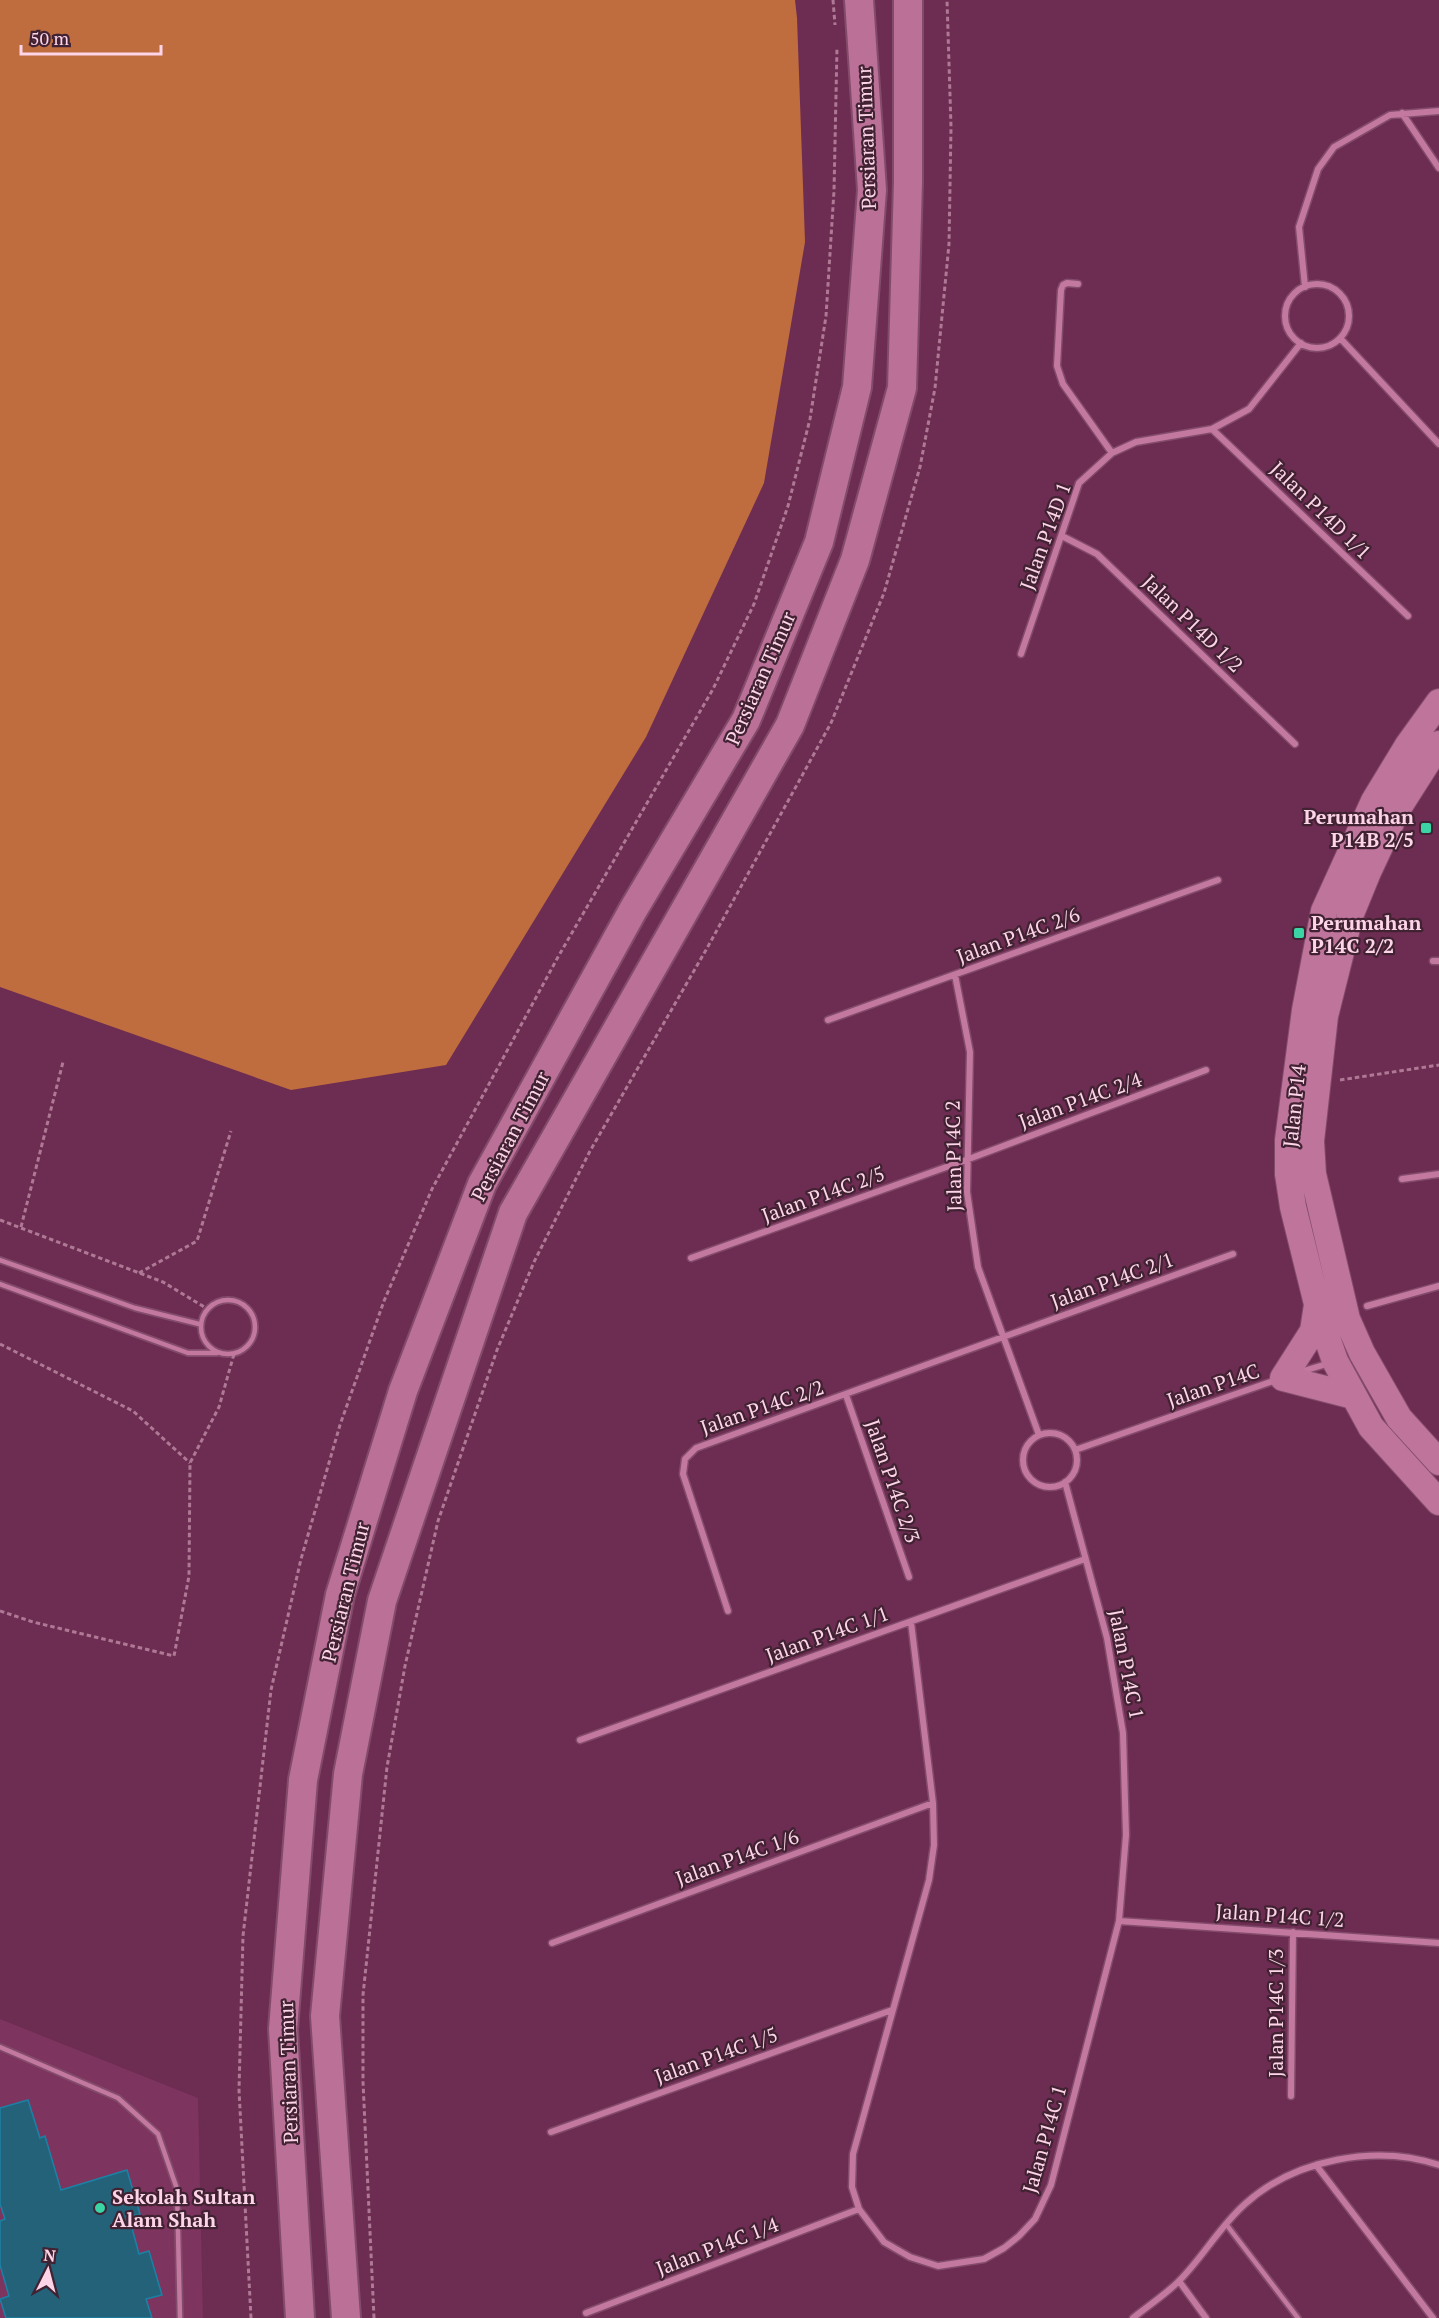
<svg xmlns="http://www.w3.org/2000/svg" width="1439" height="2318" font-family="'PT Serif',serif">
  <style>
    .built { fill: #7d345e }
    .forest { fill: #bf6c3f }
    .building { fill: #24627a; stroke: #1b82a6; stroke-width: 1.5 }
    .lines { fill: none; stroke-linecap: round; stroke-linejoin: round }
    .service-casing { stroke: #834b6b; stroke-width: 8 }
    .minor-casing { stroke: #834b6b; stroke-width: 9 }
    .secondary-casing { stroke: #834b6b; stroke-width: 28 }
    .primary-casing { stroke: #834b6b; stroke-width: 32 }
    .path { stroke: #af7996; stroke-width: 3; stroke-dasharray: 4.5 3; stroke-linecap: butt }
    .service { stroke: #c2789f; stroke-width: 4.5 }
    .minor { stroke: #c2789f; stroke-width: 6 }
    .secondary { stroke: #be749b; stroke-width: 26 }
    .primary { stroke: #ba7097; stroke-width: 28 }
    .poi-dot { fill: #3ad4a5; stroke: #402232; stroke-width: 2 }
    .labels { text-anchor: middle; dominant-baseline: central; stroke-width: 4.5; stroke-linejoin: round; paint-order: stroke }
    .street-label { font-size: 20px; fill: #fdd4e8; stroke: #402232 }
    .poi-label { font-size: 20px; font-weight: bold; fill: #fdd4e8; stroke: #402232; text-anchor: start }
  </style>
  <rect width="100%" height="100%" fill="#6d2c51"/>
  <path class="built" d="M0,2019L198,2098L203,2318H0Z"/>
  <path class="forest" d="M0,0H795L797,18L805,242L764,483L646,737L446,1065L291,1090L0,987Z"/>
  <path class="building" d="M28,2100L40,2138L45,2136L61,2190L127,2170L140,2214L129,2217L139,2254L149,2251L162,2295L146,2299L152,2318H6L0,2299L9,2296L0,2265V2221L5,2219L0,2204V2108Z"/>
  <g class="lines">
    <defs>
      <path id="service" d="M0,1260L135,1308L199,1324
        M0,1284L188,1353H217
        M201 1327a27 27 0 1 1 54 0a27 27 0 1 1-54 0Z
        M0,2047L118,2098L158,2134L177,2189L180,2318
        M1226,2224L1298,2318"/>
      <path id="minor" d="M1402,113L1439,168
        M1078,284L1067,283L1063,285L1061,290L1057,366L1063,384L1112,453
        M1285 316a32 32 0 1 1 64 0a32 32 0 1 1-64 0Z
        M1305,287L1299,227L1318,169L1334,147L1390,115L1439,111
        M1340,338L1439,444
        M1212,429L1408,616
        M1062,536L1097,554L1295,744
        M1021,654L1079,483L1112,453L1136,442L1212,429L1249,409L1301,343
        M1433,961H1439
        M955,975L970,1052L967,1192L978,1267L1039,1435
        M828,1020L1218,880
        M1402,1179L1439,1174
        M691,1258L966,1160L1206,1070
        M1367,1306L1439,1286
        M1300,1372L1330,1363
        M846,1395L909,1577
        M1023 1460a27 27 0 1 1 54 0a27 27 0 1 1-54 0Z
        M1075,1450L1279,1379
        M728,1611L683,1474L685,1459L696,1448L1233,1254
        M911,1622L933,1803L934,1845L929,1880L853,2154L852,2187L859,2209L884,2242L910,2257L938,2266L984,2259L1004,2248L1019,2236L1035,2219L1051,2185L1119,1921L1126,1835L1123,1733L1107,1638L1065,1482
        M580,1740L1085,1559
        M1119,1921L1439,1943
        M552,1943L933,1803
        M1291,2096L1293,1932
        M551,2132L892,2010
        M1316,2165L1433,2318
        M1179,2281L1206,2318
        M586,2313L859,2209
        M1133,2318C1148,2306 1166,2294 1179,2281C1203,2257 1220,2226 1245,2204C1295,2159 1376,2144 1439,2165"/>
      <path id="secondary" d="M1439,702L1408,745L1374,801L1324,911L1305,1010L1288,1140V1174L1293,1207L1321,1320L1335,1361L1371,1427L1439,1502
        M1439,744L1397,810L1368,872L1350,916L1325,1016L1311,1141L1313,1174L1347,1319L1362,1353L1399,1418L1439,1462
        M1317,1305L1313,1331L1283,1378L1353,1396"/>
      <path id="primary" d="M300,2318L283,2029L303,1780L340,1595L403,1391L482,1184L633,910L746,720L819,542L857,387L872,190L859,0
        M346,2318L325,2016L348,1774L382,1601L513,1213L790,725L855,560L902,388L908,182V0"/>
    </defs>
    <use href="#service" class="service-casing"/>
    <use href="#minor" class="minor-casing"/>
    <use href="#secondary" class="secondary-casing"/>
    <use href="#primary" class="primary-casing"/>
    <path class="path" d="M833,0L835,25
      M1340,1080L1439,1065
      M0,1220L163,1282L206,1308
      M21,1227L63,1062
      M139,1273L197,1241L231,1131
      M0,1344L133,1411L190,1463
      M0,1611L33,1622L174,1656L189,1576L190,1463L219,1407L234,1354
      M251,2318L239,2090L243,1936L271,1690L301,1559L340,1425L384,1301L432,1189L558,957L713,689L754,604L788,506L810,419L826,316L834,191L837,47
      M374,2318L363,2082V1995L387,1767L405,1666L438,1521L497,1350L534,1262L590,1151L706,950L831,723L884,593L920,467L935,388L949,244L951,127L947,0"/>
    <use href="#service" class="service"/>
    <use href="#minor" class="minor"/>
    <use href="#secondary" class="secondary"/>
    <use href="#primary" class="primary"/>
  </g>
  <g class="poi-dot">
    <rect x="1420" y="822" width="12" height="12" rx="3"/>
    <rect x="1293" y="927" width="12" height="12" rx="3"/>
    <circle cx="100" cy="2208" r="6"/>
  </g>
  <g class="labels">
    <g class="street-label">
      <text transform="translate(866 138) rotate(-92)">Persiaran Timur</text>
      <text transform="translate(1321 510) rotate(44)">Jalan P14D 1/1</text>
      <text transform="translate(1045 536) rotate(-70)">Jalan P14D 1</text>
      <text transform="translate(1193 623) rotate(44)">Jalan P14D 1/2</text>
      <text transform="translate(760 678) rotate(-66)">Persiaran Timur</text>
      <text transform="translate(1018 935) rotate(-20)">Jalan P14C 2/6</text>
      <text transform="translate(1080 1100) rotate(-20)">Jalan P14C 2/4</text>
      <text transform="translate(1294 1106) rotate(-84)">Jalan P14</text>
      <text transform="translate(510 1136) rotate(-62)">Persiaran Timur</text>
      <text transform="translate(953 1156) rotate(-91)">Jalan P14C 2</text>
      <text transform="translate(823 1194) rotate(-20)">Jalan P14C 2/5</text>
      <text transform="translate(1112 1280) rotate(-20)">Jalan P14C 2/1</text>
      <text transform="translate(1213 1385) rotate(-19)">Jalan P14C</text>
      <text transform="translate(762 1407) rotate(-19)">Jalan P14C 2/2</text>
      <text transform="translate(893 1481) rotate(71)">Jalan P14C 2/3</text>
      <text transform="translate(345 1592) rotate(-76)">Persiaran Timur</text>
      <text transform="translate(827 1634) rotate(-20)">Jalan P14C 1/1</text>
      <text transform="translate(1127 1664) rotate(79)">Jalan P14C 1</text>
      <text transform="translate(737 1857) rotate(-20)">Jalan P14C 1/6</text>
      <text transform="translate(1280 1915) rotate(4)">Jalan P14C 1/2</text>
      <text transform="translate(1275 2013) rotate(-90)">Jalan P14C 1/3</text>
      <text transform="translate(716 2055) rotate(-20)">Jalan P14C 1/5</text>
      <text transform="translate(288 2072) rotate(-92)">Persiaran Timur</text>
      <text transform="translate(1044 2139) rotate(-74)">Jalan P14C 1</text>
      <text transform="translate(717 2246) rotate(-21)">Jalan P14C 1/4</text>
    </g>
    <g class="poi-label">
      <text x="1414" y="816" text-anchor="end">Perumahan<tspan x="1414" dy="23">P14B 2/5</tspan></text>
      <text x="1311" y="922">Perumahan<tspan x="1311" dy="23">P14C 2/2</tspan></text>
      <text x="112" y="2196">Sekolah Sultan<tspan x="112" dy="23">Alam Shah</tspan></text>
    </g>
  </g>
  <g transform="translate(48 2270) rotate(6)" stroke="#402232" stroke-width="4.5" paint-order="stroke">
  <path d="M0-4.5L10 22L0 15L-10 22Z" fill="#fdd4e8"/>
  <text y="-9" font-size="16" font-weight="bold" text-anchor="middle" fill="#fdd4e8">N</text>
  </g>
  <path d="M21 45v9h140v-9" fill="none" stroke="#fdd4e8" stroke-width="3"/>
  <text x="30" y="45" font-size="18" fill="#fdd4e8" stroke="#402232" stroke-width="4.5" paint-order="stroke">50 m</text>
</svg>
